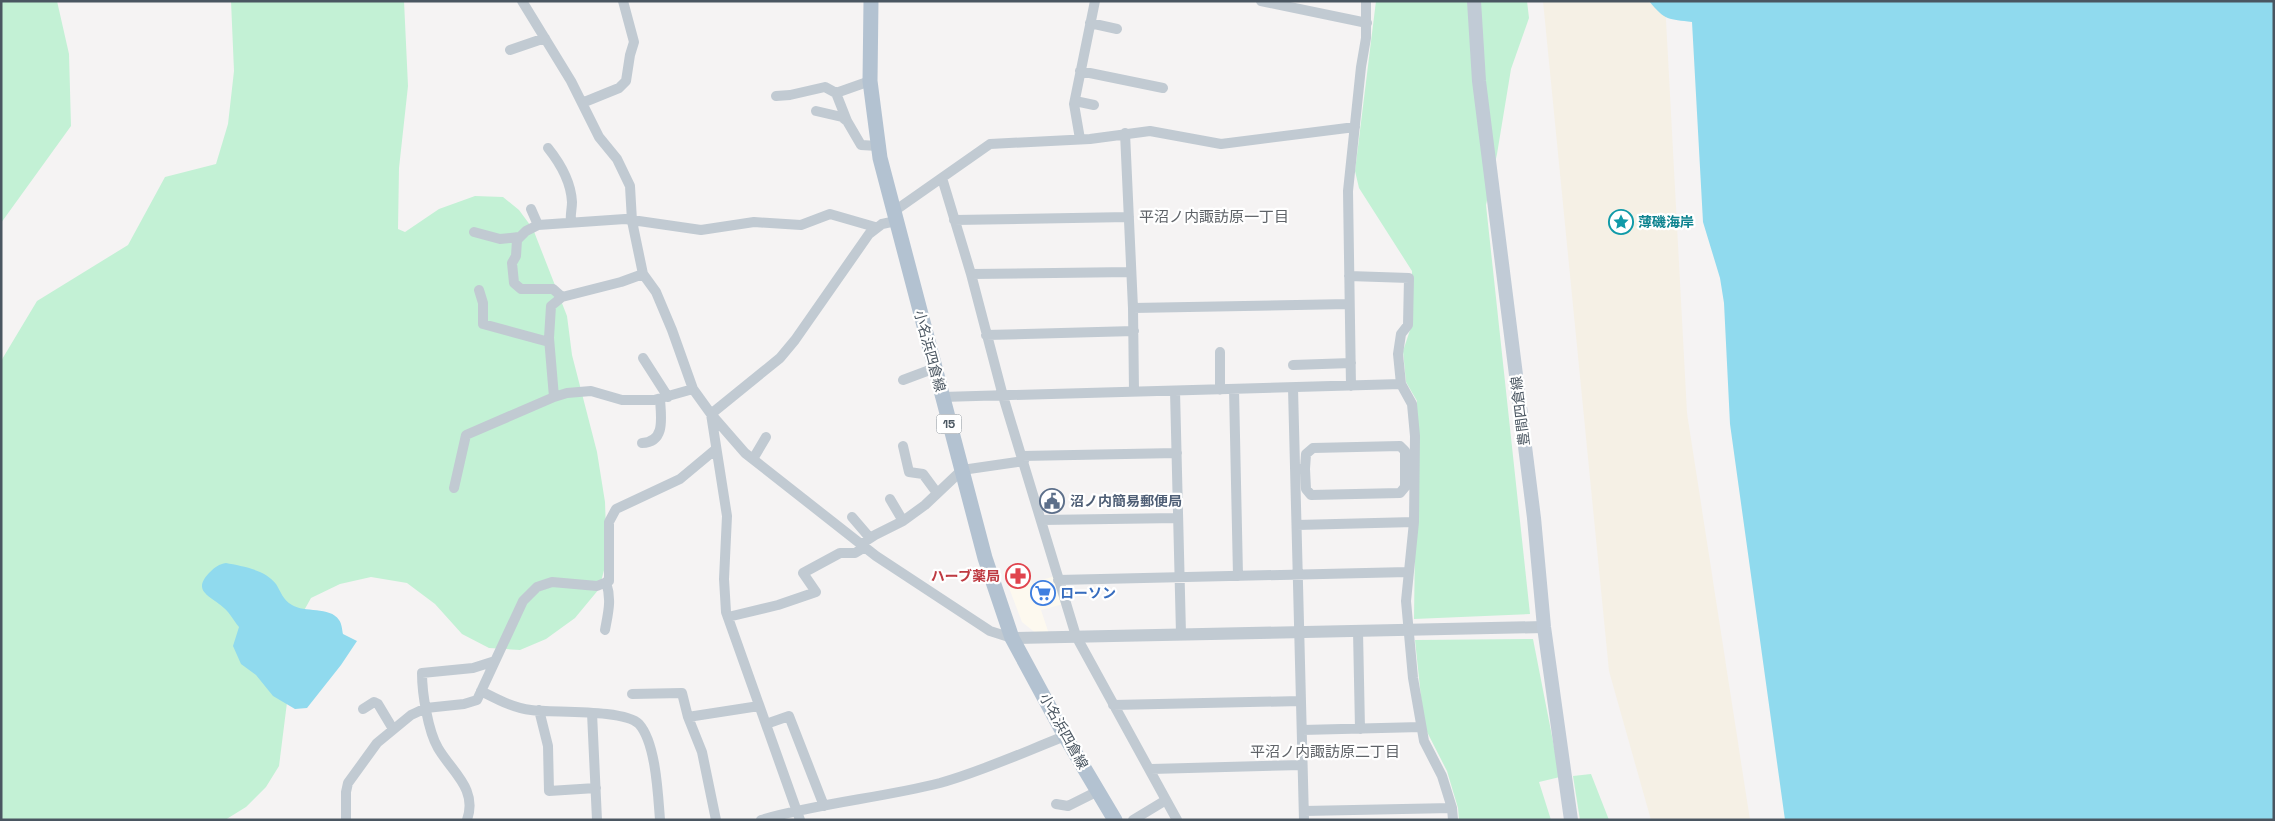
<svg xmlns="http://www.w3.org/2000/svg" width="2275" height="821" font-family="'Space Grotesk','Noto Sans JP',sans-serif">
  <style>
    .commercial { fill: #fdf9ef }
    .green { fill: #c3f1d5 }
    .sand { fill: #f5f0e5 }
    .water { fill: #90daee }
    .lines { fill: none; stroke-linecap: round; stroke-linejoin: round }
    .minor { stroke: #c1cad2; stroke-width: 10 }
    .tertiary { stroke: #c1cad2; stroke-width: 12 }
    .secondary { stroke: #c1cbd6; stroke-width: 14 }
    .primary { stroke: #b3c2d1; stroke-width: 15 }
    .labels { text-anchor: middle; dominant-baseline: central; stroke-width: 4.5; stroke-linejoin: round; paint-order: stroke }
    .shield { fill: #fff; stroke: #808990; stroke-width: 1 }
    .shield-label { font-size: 12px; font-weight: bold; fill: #4a5661 }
    .culture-label { font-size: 14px; font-weight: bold; fill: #0d838f; stroke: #fff; text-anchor: start }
    .street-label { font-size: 14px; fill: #4a5661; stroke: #fff }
    .service-label { font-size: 14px; font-weight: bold; fill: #4e5e75; stroke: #fff; text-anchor: start }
    .health-label { font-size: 14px; font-weight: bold; fill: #be3a42; stroke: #fff; text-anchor: end }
    .shop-label { font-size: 14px; font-weight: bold; fill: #366cbe; stroke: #fff; text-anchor: start }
    .neighbourhood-label { font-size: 15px; fill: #5f6368; stroke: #fff }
  </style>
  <rect width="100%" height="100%" fill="#f5f3f3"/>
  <path class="commercial" d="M1027,565L1032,583L1055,576L1063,604L1041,610L1049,634H1037L1022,622L1003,572Z"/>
  <path class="green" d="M1,1H57L69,54L71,126L1,223Z
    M231,1H404L408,86L399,168L398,229L405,232L439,209L475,196L503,197L519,210L533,229L567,316L572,355L597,452L605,502L607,559L599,589L575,618L546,639L520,650L489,648L462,634L435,604L407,583L371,577L340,584L311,598L297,623L279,766L266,787L246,807L225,820H1V361L37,301L128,245L165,177L216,164L228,124L234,71Z
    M1376,1H1527L1529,18L1511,69L1497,154L1486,205L1530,614L1414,619L1417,401L1406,382L1403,351L1412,324V271L1359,188L1355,171Z
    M1533,639L1560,777L1539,782L1551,820H1459L1458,808L1447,771L1424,726L1415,640Z
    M1591,774L1609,820H1580L1573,776Z"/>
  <path class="sand" d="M1543,1H1665L1687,413L1750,820H1651L1609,671Z"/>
  <path class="water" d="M1649,1H2274V820H1785L1730,424L1724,303L1720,278L1703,222L1692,22C1669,19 1665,21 1649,1Z
    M226,563C242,566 266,570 276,584C281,592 283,600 292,605C304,613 330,606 339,620C342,624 342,630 343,634L357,641L341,665L307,708L295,709L273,696L256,675L241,664L233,646L239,627C234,621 230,613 224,608C212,596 191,592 209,573C215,567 219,564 226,563Z"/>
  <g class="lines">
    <path class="minor" d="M522,1L571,81L599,137L617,159L630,186L632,221L643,274L656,292L672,330L693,389L711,414L745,453L876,556L990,631L1012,638
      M1261,1L1367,23
      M1090,23L1117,29
      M510,50L545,38
      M1080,71L1163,88
      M836,93L847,121
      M776,96L790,95L825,87L836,93L870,81
      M1075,101L1094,105
      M582,103L619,88L626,81L630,55L634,42L623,1
      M816,111L842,117L847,121L861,145L878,146
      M1125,133L1133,308L1134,392
      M1080,139L1074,104L1095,1
      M548,148C560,163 571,182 572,202C572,209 570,215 571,222
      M942,178L971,274L1003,396L1076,636L1177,820
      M531,209L538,225
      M893,212L990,144L1090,139L1150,131L1221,144L1355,127
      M954,220L1129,217
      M474,232L500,239L519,237
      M971,274L1131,272
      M1349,276L1409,278L1408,325L1401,334L1398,354L1401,384L1412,404L1415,436L1414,522L1406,601L1413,678L1424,741L1442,776L1452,808L1453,820
      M479,290L483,303V324L549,342
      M562,297L553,289H521L514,283L512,263L516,256L517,240L526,231L538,225L625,219L701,230L754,222L801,225L830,214L875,227
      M1133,308L1349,304
      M986,335L1134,331
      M1220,352V390
      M643,358L668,397
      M1293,365L1351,363
      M903,380L935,368
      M1351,386L1348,191L1361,67L1366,38V1
      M1293,388L1304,820
      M1234,389L1238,576
      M1175,391L1181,634
      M554,397L549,338L551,306L562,297L621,282L643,274
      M942,397L1401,384
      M642,443C666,442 661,417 660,399
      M903,446L909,472L923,474L937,493
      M1022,456L1177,453
      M753,459L766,437
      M1295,469H1305L1306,489L1311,495L1400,493L1405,487V451L1400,446L1313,448L1306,454L1305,469
      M454,488L466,435L554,397L567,393L591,391L622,400H654L693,389
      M890,499L903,521
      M852,517L870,538
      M1042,520L1178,518
      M1297,525L1414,522
      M861,544L875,535L903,521L925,505L962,470L1024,461
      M1058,580L1408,572
      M728,617L778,605L816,592L803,573L840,553H855L865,547
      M605,630C608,613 612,600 606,582
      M1358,631L1360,729
      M481,691C497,699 513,708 531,710C554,713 624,709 639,724C656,743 658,795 660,820
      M632,694L682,693L688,717L702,752L716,820
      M1113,705L1300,701
      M363,709L374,702L378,704L393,729
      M539,710L548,746L549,791L596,788
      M592,713L597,820
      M688,717L759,706
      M766,724L789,716L824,806
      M1302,730L1421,727
      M1151,769L1302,765
      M1056,804L1068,806L1098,791
      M1304,811L1452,808
      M346,820V792L348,783L377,743L411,715L426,708L464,704L477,700L523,601L537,587L552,582L597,586L609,581V522L616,509L680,479L716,449
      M467,820C478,789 452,772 438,748C428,731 422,693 422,673L473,668L495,661
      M761,820C819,803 881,798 940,783C983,771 1024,752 1065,736
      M800,820L726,612L724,579L727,516L711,414L780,358L795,340L869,234L882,224L896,221
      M1133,820L1166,800"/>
    <path class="tertiary" d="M1012,638L1544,627"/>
    <path class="secondary" d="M1474,1L1479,81L1534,518L1544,627L1571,820"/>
    <path class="primary" d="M871,1L870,81L880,158L985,558L1012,638L1065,736L1115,820"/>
  </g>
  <defs>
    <symbol id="sight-ring" viewBox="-11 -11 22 22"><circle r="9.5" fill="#fff" stroke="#0f9aa8" stroke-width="1.5"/><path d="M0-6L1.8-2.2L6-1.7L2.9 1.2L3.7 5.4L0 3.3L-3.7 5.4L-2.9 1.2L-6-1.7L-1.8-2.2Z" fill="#0f9aa8"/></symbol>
    <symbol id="civic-ring" viewBox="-11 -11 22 22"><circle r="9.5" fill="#fff" stroke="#5c6f8a" stroke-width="1.5"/><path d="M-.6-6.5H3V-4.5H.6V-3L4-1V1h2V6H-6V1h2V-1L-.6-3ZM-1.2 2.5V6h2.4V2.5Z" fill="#5c6f8a"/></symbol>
    <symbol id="pharmacy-ring" viewBox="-11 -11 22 22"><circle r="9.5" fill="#fff" stroke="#e0444e" stroke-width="1.5"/><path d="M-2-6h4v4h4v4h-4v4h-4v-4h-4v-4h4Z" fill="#e0444e"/></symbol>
    <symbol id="supermarket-ring" viewBox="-11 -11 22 22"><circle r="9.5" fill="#fff" stroke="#3f7fe0" stroke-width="1.5"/><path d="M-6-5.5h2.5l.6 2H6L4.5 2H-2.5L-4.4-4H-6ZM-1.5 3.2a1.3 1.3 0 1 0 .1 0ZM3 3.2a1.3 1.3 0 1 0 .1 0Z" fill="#3f7fe0"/></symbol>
  </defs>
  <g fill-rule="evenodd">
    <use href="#sight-ring" x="1607" y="208" width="28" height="28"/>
    <use href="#civic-ring" x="1038" y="487" width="28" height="28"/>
    <use href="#pharmacy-ring" x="1004" y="562" width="28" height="28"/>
    <use href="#supermarket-ring" x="1029" y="579" width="28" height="28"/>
  </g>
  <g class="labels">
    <rect class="shield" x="936.5" y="414.5" width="25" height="19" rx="4"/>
    <g class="shield-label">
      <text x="949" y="424">15</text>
    </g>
    <g class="culture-label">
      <text x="1638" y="222">薄磯海岸</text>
    </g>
    <g class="street-label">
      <text transform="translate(930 351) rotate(75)">小名浜四倉線</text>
      <text transform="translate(1520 411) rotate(-97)">豊間四倉線</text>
      <text transform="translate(1064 731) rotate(61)">小名浜四倉線</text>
    </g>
    <g class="service-label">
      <text x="1070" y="501">沼ノ内簡易郵便局</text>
    </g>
    <g class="health-label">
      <text x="1000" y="576">ハーブ薬局</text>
    </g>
    <g class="shop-label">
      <text x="1060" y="593">ローソン</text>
    </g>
    <g class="neighbourhood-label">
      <text x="1214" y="216">平沼ノ内諏訪原一丁目</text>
      <text x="1325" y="751">平沼ノ内諏訪原二丁目</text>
    </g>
  </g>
  <rect width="2275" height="821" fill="none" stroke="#4a5661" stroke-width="5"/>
</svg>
